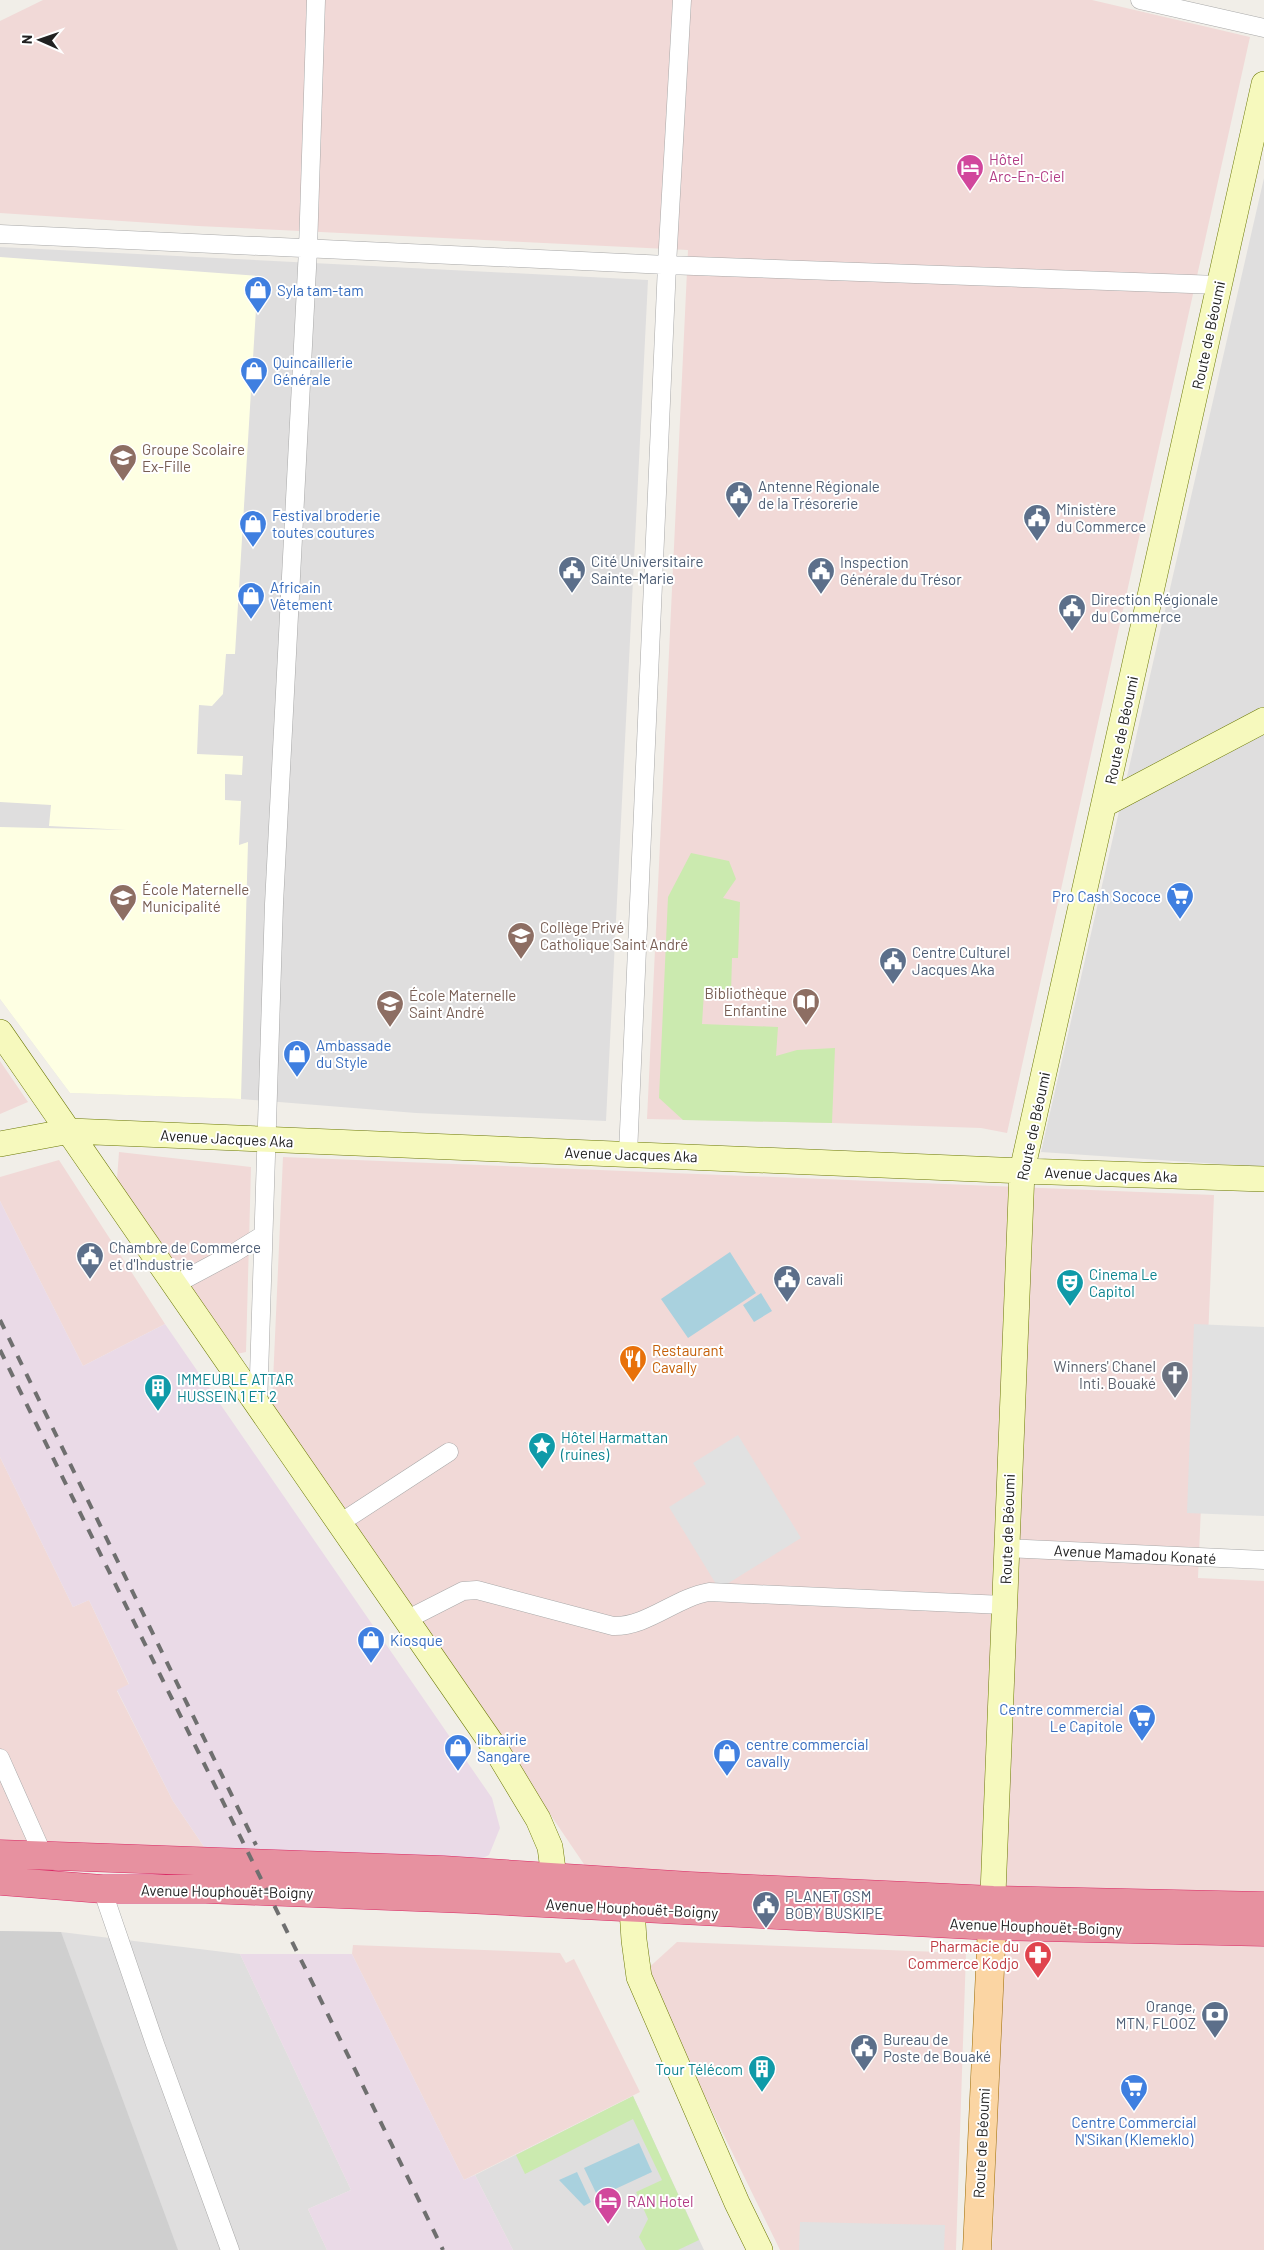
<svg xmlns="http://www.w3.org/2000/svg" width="1264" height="2250" font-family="Barlow,sans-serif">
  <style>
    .residential { fill: #dfdede }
    .commercial { fill: #f1d9d7 }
    .industrial { fill: #eadae7 }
    .education { fill: #feffe3 }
    .religious { fill: #cfcfcf }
    .grass { fill: #cbeaaf }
    .parking { fill: #e1e1e1 }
    .water { fill: #a9d1de }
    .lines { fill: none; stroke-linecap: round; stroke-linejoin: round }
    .street-casing { stroke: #a8a8a8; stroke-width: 19 }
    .secondary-casing { stroke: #6c7906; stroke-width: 26 }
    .primary-casing { stroke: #9c6a02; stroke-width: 29 }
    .highway-casing { stroke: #da2a65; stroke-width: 29 }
    .street { stroke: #fff; stroke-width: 18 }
    .secondary { stroke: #f6f9bd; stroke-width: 25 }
    .primary { stroke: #fbd5a3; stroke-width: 28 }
    .highway { stroke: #e791a0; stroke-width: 28 }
    .rail { stroke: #6f6f6f; stroke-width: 4; stroke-dasharray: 10 10; stroke-linecap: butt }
    .labels { text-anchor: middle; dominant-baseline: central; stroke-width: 4; stroke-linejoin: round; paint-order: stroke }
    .hotel-label { font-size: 15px; fill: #b23c85; stroke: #fff; text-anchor: start }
    .shop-label { font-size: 15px; fill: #366cbe; stroke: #fff; text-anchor: start }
    .street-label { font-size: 15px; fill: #212121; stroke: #fff }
    .education-label { font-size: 15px; fill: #785e54; stroke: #fff; text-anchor: start }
    .service-label { font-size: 15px; fill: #4e5e75; stroke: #fff; text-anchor: start }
    .culture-label { font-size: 15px; fill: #0d838f; stroke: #fff; text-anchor: start }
    .food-label { font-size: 15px; fill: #c56008; stroke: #fff; text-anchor: start }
    .worship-label { font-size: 15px; fill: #5b616d; stroke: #fff; text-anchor: end }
    .health-label { font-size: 15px; fill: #be3a42; stroke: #fff; text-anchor: end }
  </style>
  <rect width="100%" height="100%" fill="#f1eee8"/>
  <path class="residential" d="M1264,178V1167L1041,1152Z
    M0,247L648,280L606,1121L416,1113L241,1099L70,1093L0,999Z
    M0,1931L61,1932L240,1954L351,2190L308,2209L327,2250H0Z
    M633,2096L704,2250H513L475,2175Z"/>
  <path class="commercial" d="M43,0H1092L1250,37L1007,1133L981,1128L832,1123L647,1119L688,250L198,226L0,213V21Z
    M0,1061L28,1102L0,1114Z
    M119,1152L251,1167L246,1352L232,1355L117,1179Z
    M283,1157L1214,1195L1198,1578L1264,1581V2250H992L1006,1894L594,1879L272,1404Z
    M59,1160L165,1324L83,1366L0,1201V1177Z
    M0,1457L73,1607L89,1600L129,1685L117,1691L173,1801L215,1863L0,1851Z
    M677,1942L966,1953L956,2250H780L644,1972Z
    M353,1945L560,1953L566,1963L574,1959L640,2092L464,2180L352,1954Z"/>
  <path class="industrial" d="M0,1201L83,1366L165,1324L492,1798L500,1828L489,1855L467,1866L215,1863L173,1801L117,1690L129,1684L89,1600L73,1607L0,1457Z
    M240,1954H352L464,2180L475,2175L513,2250H327L308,2209L351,2190Z"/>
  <path class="education" d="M0,257L258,276L235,654H226L223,694L212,706L199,705L197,754L243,756L242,775L225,774V800L241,801L239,845L248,842L241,1099L70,1093L0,999V827L127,830L49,826L51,805L0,802Z"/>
  <path class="religious" d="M0,1931L61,1932L178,2250H0Z"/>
  <path class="grass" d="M691,853L729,861L736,879L723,898L740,902L738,958H732L731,993L704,992L702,1024L778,1027L776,1056L797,1050L835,1048L832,1123L683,1120L659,1098L668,897Z
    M633,2096L699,2240L678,2250H646L639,2237L648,2219L636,2192L662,2180L633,2119L525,2174L516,2155Z"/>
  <path class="parking" d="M1194,1324L1264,1327V1516L1187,1513Z
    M738,1435L801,1538L719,1589L669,1507L706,1484L693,1463Z
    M800,2222L945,2225L944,2250H799Z"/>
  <path class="water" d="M730,1252L756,1293L688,1338L661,1299Z
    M761,1293L772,1311L754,1322L743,1305Z
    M639,2143L652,2172L598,2197L584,2168Z
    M577,2172L591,2202L584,2206L559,2180Z"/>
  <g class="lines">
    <defs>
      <path id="street" d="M1140,0L1264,28
        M0,234L667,265L1219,285
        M628,1154L667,265L682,0
        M174,1285L234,1253L263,1235
        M258,1407L274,904L308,249L316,0
        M340,1523L449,1452
        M1007,1548L1264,1560
        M406,1620L463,1591L477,1590L613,1626C647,1627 675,1598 709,1592L1004,1605
        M0,1758L44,1857
        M102,1889L155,2044L230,2250"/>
      <path id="secondary" d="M1105,804L1264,720
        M0,1032L497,1751L538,1819L550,1847L554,1877
        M0,1144L70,1131L1022,1171L1264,1179
        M632,1909L634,1940L639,1977L737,2203L760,2250
        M992,1919L1022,1171L1264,84"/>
      <path id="primary" d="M977,2250L992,1926"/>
      <path id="highway" d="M0,1854L443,1870L690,1886L993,1900L1264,1906
        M0,1881L102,1889H206L467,1899L992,1926L1264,1932"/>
    </defs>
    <use href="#street" class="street-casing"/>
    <use href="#secondary" class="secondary-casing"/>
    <use href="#primary" class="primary-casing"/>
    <use href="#highway" class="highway-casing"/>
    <use href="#street" class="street"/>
    <use href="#secondary" class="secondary"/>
    <use href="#primary" class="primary"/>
    <use href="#highway" class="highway"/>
    <path class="rail" d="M0,1320L256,1845
      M0,1350C147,1650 297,1949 443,2250"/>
  </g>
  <defs>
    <symbol id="hotel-pin" viewBox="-11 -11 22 30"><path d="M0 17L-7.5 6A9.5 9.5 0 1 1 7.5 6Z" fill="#d1479c" stroke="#fff"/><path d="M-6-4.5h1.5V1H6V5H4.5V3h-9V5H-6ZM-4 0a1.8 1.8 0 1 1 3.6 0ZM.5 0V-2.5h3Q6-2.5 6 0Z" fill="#fff"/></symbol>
    <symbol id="shop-pin" viewBox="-11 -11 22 30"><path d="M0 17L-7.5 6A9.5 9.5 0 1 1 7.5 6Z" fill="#3f7fe0" stroke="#fff"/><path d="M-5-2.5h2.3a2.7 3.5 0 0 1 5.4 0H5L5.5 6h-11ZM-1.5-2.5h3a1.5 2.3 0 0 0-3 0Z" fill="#fff"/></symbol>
    <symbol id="school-pin" viewBox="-11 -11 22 30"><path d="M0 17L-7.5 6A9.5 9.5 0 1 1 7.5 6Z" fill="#8d6e63" stroke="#fff"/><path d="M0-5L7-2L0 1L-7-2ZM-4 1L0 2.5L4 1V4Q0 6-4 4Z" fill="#fff"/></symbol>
    <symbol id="civic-pin" viewBox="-11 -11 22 30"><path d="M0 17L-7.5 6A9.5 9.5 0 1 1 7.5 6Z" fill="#5c6f8a" stroke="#fff"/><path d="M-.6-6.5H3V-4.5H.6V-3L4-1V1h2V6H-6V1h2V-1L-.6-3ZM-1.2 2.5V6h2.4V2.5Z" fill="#fff"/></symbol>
    <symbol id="supermarket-pin" viewBox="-11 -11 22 30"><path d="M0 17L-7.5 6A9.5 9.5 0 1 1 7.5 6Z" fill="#3f7fe0" stroke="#fff"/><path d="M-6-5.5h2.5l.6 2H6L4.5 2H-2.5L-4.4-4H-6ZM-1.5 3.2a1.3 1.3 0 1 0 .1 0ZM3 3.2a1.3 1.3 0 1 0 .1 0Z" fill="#fff"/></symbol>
    <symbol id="library-pin" viewBox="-11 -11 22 30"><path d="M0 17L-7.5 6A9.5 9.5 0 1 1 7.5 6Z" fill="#8d6e63" stroke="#fff"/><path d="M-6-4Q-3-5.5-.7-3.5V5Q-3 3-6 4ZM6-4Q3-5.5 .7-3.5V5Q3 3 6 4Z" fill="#fff"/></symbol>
    <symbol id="theatre-pin" viewBox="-11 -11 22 30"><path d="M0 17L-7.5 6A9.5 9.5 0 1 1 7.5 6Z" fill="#0f9aa8" stroke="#fff"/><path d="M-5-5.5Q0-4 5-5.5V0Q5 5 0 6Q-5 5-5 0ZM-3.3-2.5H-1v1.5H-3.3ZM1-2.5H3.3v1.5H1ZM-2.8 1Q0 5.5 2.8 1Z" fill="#fff"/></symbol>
    <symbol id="restaurant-pin" viewBox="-11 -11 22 30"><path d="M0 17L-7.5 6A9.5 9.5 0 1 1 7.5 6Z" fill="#e8710a" stroke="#fff"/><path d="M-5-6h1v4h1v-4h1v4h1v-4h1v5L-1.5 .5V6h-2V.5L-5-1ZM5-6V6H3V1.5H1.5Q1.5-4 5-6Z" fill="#fff"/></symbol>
    <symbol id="church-pin" viewBox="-11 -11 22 30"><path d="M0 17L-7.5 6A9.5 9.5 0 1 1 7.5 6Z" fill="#6b7280" stroke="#fff"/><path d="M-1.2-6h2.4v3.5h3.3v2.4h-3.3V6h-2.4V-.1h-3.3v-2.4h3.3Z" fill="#fff"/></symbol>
    <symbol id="building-pin" viewBox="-11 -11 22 30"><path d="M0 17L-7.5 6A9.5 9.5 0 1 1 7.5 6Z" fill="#0f9aa8" stroke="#fff"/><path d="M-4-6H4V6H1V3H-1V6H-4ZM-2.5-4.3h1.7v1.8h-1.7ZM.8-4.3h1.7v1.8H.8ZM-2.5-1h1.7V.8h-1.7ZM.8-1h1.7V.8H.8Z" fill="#fff"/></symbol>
    <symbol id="sight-pin" viewBox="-11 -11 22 30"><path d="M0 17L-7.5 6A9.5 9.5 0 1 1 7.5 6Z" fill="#0f9aa8" stroke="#fff"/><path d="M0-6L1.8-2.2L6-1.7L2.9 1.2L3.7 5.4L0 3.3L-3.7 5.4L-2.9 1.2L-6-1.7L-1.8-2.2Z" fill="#fff"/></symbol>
    <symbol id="pharmacy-pin" viewBox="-11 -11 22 30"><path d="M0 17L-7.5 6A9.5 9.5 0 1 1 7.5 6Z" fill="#e0444e" stroke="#fff"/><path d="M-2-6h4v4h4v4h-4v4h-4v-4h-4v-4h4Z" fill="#fff"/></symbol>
    <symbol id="bank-pin" viewBox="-11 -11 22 30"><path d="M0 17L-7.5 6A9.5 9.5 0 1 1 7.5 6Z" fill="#5c6f8a" stroke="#fff"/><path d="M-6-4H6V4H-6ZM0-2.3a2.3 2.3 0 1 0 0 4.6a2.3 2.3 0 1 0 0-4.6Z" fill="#fff"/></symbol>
  </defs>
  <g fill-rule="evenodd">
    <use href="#hotel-pin" x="954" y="152" width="32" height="43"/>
    <use href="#shop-pin" x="242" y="274" width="32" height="43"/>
    <use href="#shop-pin" x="238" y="355" width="32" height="43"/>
    <use href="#school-pin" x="107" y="442" width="32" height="43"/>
    <use href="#civic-pin" x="723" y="479" width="32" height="43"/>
    <use href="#civic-pin" x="1021" y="502" width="32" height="43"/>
    <use href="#shop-pin" x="237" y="508" width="32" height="43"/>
    <use href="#civic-pin" x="556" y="554" width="32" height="43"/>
    <use href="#civic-pin" x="805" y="555" width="32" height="43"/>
    <use href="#shop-pin" x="235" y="580" width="32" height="43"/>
    <use href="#civic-pin" x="1056" y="592" width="32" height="43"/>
    <use href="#supermarket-pin" x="1164" y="880" width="32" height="43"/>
    <use href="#school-pin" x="107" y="882" width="32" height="43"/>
    <use href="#school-pin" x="505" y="920" width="32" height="43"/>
    <use href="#civic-pin" x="877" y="945" width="32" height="43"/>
    <use href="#library-pin" x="790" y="986" width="32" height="43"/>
    <use href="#school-pin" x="374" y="988" width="32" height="43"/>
    <use href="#shop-pin" x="281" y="1038" width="32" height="43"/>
    <use href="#civic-pin" x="74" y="1240" width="32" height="43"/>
    <use href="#civic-pin" x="771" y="1263" width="32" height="43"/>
    <use href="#theatre-pin" x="1054" y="1267" width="32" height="43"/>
    <use href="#restaurant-pin" x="617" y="1343" width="32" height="43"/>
    <use href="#church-pin" x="1159" y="1359" width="32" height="43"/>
    <use href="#building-pin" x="142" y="1372" width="32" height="43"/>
    <use href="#sight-pin" x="526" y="1430" width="32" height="43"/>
    <use href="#shop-pin" x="355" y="1624" width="32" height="43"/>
    <use href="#supermarket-pin" x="1126" y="1702" width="32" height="43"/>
    <use href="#shop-pin" x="442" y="1732" width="32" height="43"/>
    <use href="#shop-pin" x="711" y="1737" width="32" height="43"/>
    <use href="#civic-pin" x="750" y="1889" width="32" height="43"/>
    <use href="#pharmacy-pin" x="1022" y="1939" width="32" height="43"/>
    <use href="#bank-pin" x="1199" y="1999" width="32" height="43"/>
    <use href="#civic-pin" x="848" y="2032" width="32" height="43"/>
    <use href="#building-pin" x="746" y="2053" width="32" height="43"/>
    <use href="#supermarket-pin" x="1118" y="2072" width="32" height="43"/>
    <use href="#hotel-pin" x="592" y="2185" width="32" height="43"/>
  </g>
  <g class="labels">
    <g class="hotel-label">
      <text x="989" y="159">Hôtel<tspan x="989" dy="17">Arc-En-Ciel</tspan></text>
      <text x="627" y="2201">RAN Hotel</text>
    </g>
    <g class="shop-label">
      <text x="277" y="290">Syla tam-tam</text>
      <text x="273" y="362">Quincaillerie<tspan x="273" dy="17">Générale</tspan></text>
      <text x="272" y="515">Festival broderie<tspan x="272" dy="17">toutes coutures</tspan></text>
      <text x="270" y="587">Africain<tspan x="270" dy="17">Vêtement</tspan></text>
      <text x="1161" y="896" text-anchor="end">Pro Cash Sococe</text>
      <text x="316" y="1045">Ambassade<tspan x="316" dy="17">du Style</tspan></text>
      <text x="390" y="1640">Kiosque</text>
      <text x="1123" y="1709" text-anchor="end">Centre commercial<tspan x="1123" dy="17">Le Capitole</tspan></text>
      <text x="477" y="1739">librairie<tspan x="477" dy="17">Sangare</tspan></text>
      <text x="746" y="1744">centre commercial<tspan x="746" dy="17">cavally</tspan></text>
      <text x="1134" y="2122" text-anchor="middle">Centre Commercial<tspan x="1134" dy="17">N'Sikan (Klemeklo)</tspan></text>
    </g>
    <g class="street-label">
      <text transform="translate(1208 335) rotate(-78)">Route de Béoumi</text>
      <text transform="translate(1121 730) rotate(-78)">Route de Béoumi</text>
      <text transform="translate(1033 1126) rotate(-78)">Route de Béoumi</text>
      <text transform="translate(227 1138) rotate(3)">Avenue Jacques Aka</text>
      <text transform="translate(631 1154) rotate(2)">Avenue Jacques Aka</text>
      <text transform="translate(1111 1174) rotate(2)">Avenue Jacques Aka</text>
      <text transform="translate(1007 1529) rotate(-88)">Route de Béoumi</text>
      <text transform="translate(1135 1554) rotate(3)">Avenue Mamadou Konaté</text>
      <text transform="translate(227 1891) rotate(1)">Avenue Houphouët-Boigny</text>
      <text transform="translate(632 1908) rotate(3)">Avenue Houphouët-Boigny</text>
      <text transform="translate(1036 1926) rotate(2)">Avenue Houphouët-Boigny</text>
      <text transform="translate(981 2143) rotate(-87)">Route de Béoumi</text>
    </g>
    <g class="education-label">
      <text x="142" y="449">Groupe Scolaire<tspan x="142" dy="17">Ex-Fille</tspan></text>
      <text x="142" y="889">École Maternelle<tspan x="142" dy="17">Municipalité</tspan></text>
      <text x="540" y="927">Collège Privé<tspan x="540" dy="17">Catholique Saint André</tspan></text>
      <text x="787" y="993" text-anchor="end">Bibliothèque<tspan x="787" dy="17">Enfantine</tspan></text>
      <text x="409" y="995">École Maternelle<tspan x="409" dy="17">Saint André</tspan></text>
    </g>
    <g class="service-label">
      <text x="758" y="486">Antenne Régionale<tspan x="758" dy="17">de la Trésorerie</tspan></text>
      <text x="1056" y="509">Ministère<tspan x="1056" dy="17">du Commerce</tspan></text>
      <text x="591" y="561">Cité Universitaire<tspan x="591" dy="17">Sainte-Marie</tspan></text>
      <text x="840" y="562">Inspection<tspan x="840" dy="17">Générale du Trésor</tspan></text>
      <text x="1091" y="599">Direction Régionale<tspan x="1091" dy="17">du Commerce</tspan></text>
      <text x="912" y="952">Centre Culturel<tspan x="912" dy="17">Jacques Aka</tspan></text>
      <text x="109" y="1247">Chambre de Commerce<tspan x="109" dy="17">et d'Industrie</tspan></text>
      <text x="806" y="1279">cavali</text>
      <text x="785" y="1896">PLANET GSM<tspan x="785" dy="17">BOBY BUSKIPE</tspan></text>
      <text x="1196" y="2006" text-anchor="end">Orange,<tspan x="1196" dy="17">MTN, FLOOZ</tspan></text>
      <text x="883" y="2039">Bureau de<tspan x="883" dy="17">Poste de Bouaké</tspan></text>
    </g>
    <g class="culture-label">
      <text x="1089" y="1274">Cinema Le<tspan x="1089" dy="17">Capitol</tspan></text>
      <text x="177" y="1379">IMMEUBLE ATTAR<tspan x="177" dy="17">HUSSEIN 1 ET 2</tspan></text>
      <text x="561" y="1437">Hôtel Harmattan<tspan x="561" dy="17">(ruines)</tspan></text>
      <text x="743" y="2069" text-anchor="end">Tour Télécom</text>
    </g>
    <g class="food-label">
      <text x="652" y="1350">Restaurant<tspan x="652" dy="17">Cavally</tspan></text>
    </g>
    <g class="worship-label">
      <text x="1156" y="1366">Winners' Chanel<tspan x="1156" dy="17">Inti. Bouaké</tspan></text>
    </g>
    <g class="health-label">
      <text x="1019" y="1946">Pharmacie du<tspan x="1019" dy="17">Commerce Kodjo</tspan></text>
    </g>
  </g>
  <g transform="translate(40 40) rotate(272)" stroke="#ffffff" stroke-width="4" paint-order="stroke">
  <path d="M0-4L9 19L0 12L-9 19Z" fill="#212121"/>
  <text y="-8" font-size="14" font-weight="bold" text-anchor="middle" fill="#212121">N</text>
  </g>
</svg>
